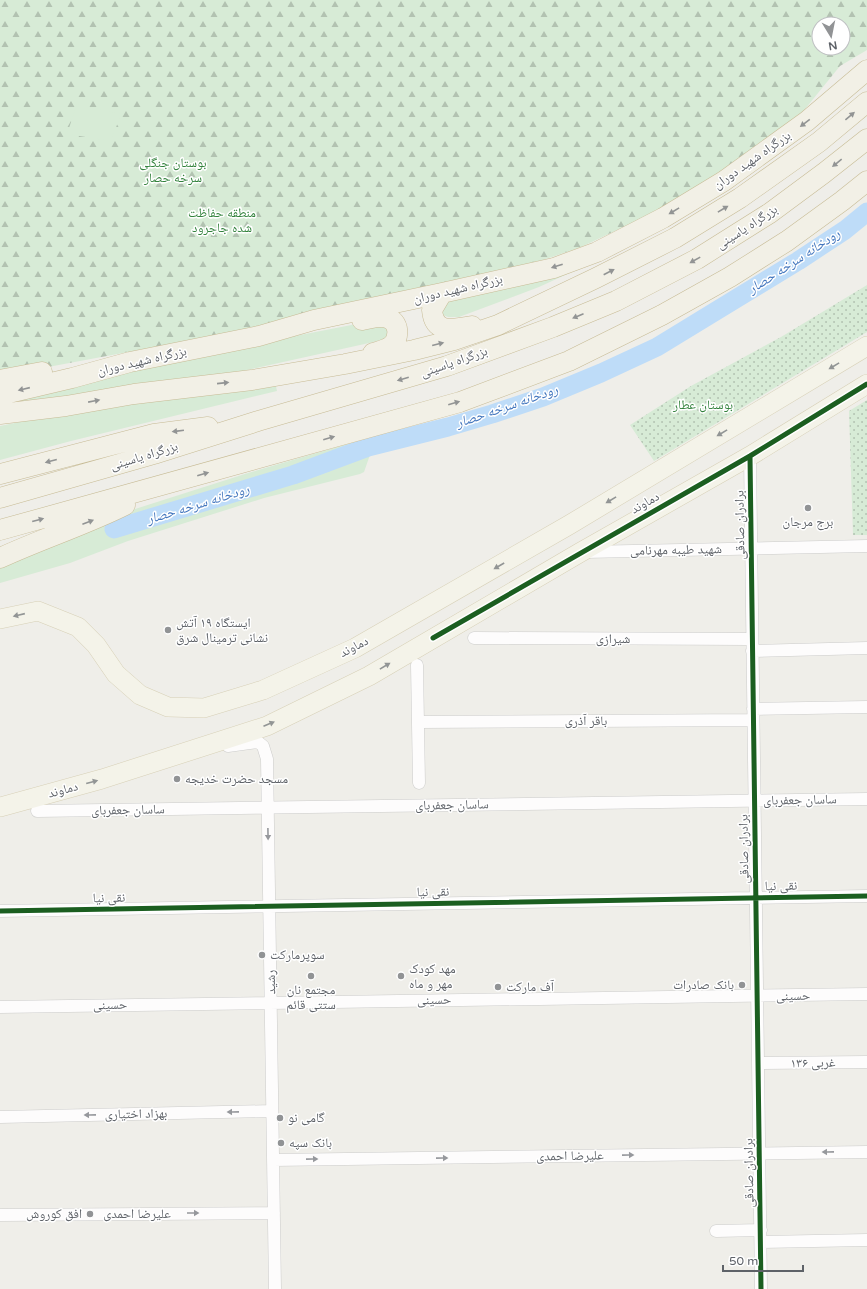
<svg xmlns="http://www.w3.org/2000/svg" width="867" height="1289" font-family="'Varela Round','Noto Naskh Arabic',sans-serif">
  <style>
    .grass { fill: url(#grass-dots) }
    .forest { fill: url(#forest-firs); fill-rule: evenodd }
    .garden { fill: #d7ebd6 }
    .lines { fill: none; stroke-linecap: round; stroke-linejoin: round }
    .river { stroke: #bedcf8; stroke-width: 19 }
    .minor-casing { stroke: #cccccb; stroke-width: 13 }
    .primary-casing { stroke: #d7d0b7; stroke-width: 20 }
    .trunk-casing { stroke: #c7bb95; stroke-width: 21 }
    .minor { stroke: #fdfcfc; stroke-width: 12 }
    .primary { stroke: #f4f3e9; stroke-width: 19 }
    .trunk { stroke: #f2f0e6; stroke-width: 20 }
    .cycleway-casing { stroke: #fff; stroke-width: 8 }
    .cycleway { stroke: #1b5e20; stroke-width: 5 }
    .oneway { fill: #929494 }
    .oneway2 { fill: #929595 }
    .oneway3 { fill: #96989c }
    .poi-dot { fill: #919395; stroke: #fff; stroke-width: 1.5 }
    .labels { text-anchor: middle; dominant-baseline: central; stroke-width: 3; stroke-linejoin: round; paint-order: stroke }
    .street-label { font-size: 13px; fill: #5e6268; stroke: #fff }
    .park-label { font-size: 13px; fill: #32823c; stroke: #fff }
    .poi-label { font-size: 13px; fill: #5e6268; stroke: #fff; text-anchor: start }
    .water-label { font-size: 14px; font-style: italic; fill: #4477be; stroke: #fff }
  </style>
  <defs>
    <pattern id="grass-dots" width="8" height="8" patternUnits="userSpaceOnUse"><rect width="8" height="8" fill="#d7ebd6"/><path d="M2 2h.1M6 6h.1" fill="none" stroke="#b2c2b1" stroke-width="1.8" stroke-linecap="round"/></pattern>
    <pattern id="forest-firs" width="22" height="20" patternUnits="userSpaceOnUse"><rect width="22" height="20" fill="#d7ebd6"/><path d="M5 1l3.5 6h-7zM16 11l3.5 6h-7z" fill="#b2c2b1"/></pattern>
  </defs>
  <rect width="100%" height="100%" fill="#efeee9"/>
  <path class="grass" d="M867,285V332L654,461L630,425L691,386L781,337Z
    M867,400V535H853L849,411Z"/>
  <path class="forest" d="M0,0H867V50L840,66L801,114L742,157L693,189L651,214L581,247L552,257L509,270L235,332L0,376ZM819,24H843V48H819Z"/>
  <path class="garden" d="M77,104L121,114L111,141L67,134Z
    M576,270L539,287L459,317H448L443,315L439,304Z
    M377,320L391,328L385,339L369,343L215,377L0,409V400L295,336Z
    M275,382L277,391L71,441L0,460V426L44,417Z
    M368,438L371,452L364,472L360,474L264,498L128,541L70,563L0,583V562L110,517L248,473Z"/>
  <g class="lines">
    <path class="river" d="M114,529L293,475L368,447L448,427L492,414L543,397L601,373L657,347L798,261L845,230L867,212"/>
    <defs>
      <path id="minor" d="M750,456L761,1289
        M585,552L867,546
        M474,638L752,639
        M752,651L867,648
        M417,665L419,783
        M753,709L867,707
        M418,722L753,720
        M228,746L258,742L263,746L267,759L275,1289
        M37,811L867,799
        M0,911L867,896
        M0,1007L867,994
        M758,1063L867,1062
        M0,1117L272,1111
        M273,1160L867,1152
        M0,1215L274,1213
        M716,1231L761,1230
        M761,1242L867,1240"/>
      <path id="primary" d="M0,619L38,611L78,627L96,645L116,674L140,695L168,707L204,708L263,690L355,648L569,525L867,346
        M0,807L102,779L267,726L369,676L581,552L750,456L867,384"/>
      <path id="trunk" d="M442,293L432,310C434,335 454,329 472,326
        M362,320C370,319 379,315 387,318C400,321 400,339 391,346C386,350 379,351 373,353
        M0,380L42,372
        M0,395L72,378L130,362L259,336L314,320L442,293L554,268L597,252L663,218L724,181L807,121L867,70
        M0,414L66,406L134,394L252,380L345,364L414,350L454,340L498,325L596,278L675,238L740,198L819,142L867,102
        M0,474L154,434L208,427
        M0,498L154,454L258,421L447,366L553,327L616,301L697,259L770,213L824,173L867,139
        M0,530L460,402L569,361L662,315L730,277L787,241L842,201L867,181
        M0,558C41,539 85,525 125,505"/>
    </defs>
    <use href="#minor" class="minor-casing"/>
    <use href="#primary" class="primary-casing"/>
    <use href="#trunk" class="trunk-casing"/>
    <use href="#minor" class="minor"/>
    <use href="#primary" class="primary"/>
    <use href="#trunk" class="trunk"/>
    <defs>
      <path id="cycleway" d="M750,456L761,1289
        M433,638L750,456L867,384
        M0,911L867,896"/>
    </defs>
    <use href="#cycleway" class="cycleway-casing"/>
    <use href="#cycleway" class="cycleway"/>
  </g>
  <defs><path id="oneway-solid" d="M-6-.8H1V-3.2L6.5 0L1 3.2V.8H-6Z"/></defs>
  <g class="oneway">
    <use href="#oneway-solid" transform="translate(850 116) rotate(-40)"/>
    <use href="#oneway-solid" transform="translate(805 123) rotate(143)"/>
    <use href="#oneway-solid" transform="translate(837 163) rotate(141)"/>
    <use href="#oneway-solid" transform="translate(723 209) rotate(-31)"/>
    <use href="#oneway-solid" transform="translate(674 211) rotate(149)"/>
    <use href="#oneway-solid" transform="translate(695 260) rotate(151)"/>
    <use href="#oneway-solid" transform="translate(557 266) rotate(162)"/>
    <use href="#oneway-solid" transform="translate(609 272) rotate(-27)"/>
    <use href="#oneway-solid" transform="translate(578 316) rotate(157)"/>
    <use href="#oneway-solid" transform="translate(438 344) rotate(-14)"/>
    <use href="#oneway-solid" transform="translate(403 379) rotate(164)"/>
    <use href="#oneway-solid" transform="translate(223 383) rotate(-6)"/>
    <use href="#oneway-solid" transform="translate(24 389) rotate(167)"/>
    <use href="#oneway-solid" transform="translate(94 401) rotate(-11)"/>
    <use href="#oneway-solid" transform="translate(454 403) rotate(-16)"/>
    <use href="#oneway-solid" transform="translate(178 431) rotate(173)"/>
    <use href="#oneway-solid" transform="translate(329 438) rotate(-16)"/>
    <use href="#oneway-solid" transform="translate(51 461) rotate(165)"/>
    <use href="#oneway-solid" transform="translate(203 474) rotate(-16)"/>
    <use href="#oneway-solid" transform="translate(38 520) rotate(-15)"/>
    <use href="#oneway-solid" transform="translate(88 522) rotate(-21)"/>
  </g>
  <g class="oneway2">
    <use href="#oneway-solid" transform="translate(834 366) rotate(149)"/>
    <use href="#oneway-solid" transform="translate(722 433) rotate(149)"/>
    <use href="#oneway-solid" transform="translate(611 500) rotate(149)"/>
    <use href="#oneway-solid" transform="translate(499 566) rotate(150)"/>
    <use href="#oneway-solid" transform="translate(19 615) rotate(167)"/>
    <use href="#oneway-solid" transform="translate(385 666) rotate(-31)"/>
    <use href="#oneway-solid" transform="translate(269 724) rotate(-23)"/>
    <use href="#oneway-solid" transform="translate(92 782) rotate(-15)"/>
  </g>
  <g class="oneway3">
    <use href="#oneway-solid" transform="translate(268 834) rotate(89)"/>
    <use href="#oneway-solid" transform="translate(233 1112) rotate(179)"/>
    <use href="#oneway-solid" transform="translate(90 1115) rotate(179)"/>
    <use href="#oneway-solid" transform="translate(828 1152) rotate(179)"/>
    <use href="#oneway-solid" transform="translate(628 1155) rotate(-1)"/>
    <use href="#oneway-solid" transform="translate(442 1158) rotate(-1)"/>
    <use href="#oneway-solid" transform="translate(312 1159) rotate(-1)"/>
    <use href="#oneway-solid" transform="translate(193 1213)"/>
  </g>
  <g class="poi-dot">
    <circle cx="808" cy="508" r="4"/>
    <circle cx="168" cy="630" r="4"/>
    <circle cx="177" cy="779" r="4"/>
    <circle cx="262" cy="955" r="4"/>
    <circle cx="311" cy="976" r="4"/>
    <circle cx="401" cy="976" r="4"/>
    <circle cx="742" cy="985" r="4"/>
    <circle cx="498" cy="987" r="4"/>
    <circle cx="280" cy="1118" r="4"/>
    <circle cx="281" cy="1143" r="4"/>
    <circle cx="90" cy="1214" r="4"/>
  </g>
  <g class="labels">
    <g class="street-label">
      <text transform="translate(752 160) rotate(-35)">بزرگراه شهید دوران</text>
      <text transform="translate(747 227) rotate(-33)">بزرگراه یاسینی</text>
      <text transform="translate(458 289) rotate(-13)">بزرگراه شهید دوران</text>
      <text transform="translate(142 361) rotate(-13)">بزرگراه شهید دوران</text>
      <text transform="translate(454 362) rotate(-19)">بزرگراه یاسینی</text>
      <text transform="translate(144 456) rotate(-17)">بزرگراه یاسینی</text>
      <text transform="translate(645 503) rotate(-30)">دماوند</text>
      <text transform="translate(740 525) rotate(-91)">برادران صادقی</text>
      <text transform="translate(676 550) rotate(-1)">شهید طیبه مهرنامی</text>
      <text x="613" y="639">شیرازی</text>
      <text transform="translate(354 647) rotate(-27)">دماوند</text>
      <text x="586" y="721">باقر آذری</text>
      <text transform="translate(63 790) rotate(-15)">دماوند</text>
      <text transform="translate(800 800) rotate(-1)">ساسان جعفربای</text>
      <text transform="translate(452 805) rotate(-1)">ساسان جعفربای</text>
      <text transform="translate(128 810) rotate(-1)">ساسان جعفربای</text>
      <text transform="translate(744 849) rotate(-91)">برادران صادقی</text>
      <text transform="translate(781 886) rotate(-1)">نقی نیا</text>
      <text transform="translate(433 892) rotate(-1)">نقی نیا</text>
      <text transform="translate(109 898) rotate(-1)">نقی نیا</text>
      <text transform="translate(271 982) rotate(-91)">رشید</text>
      <text transform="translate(793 996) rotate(-1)">حسینی</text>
      <text transform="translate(434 1000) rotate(-1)">حسینی</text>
      <text transform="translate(110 1005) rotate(-1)">حسینی</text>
      <text transform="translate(813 1063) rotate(-1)">۱۳۶ غربی</text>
      <text transform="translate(136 1114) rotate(-1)">بهزاد اختیاری</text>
      <text transform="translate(570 1156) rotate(-1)">علیرضا احمدی</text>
      <text transform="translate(749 1173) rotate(-91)">برادران صادقی</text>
      <text x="137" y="1214">علیرضا احمدی</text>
    </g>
    <g class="park-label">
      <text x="173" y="163">بوستان جنگلی<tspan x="173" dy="15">سرخه حصار</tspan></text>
      <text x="222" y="213">منطقه حفاظت<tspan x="222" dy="15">شده جاجرود</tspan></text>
      <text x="703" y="405">بوستان عطار</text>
    </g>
    <g class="poi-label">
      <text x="808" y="522" text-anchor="middle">برج مرجان</text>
      <text x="176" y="623">ایستگاه ۱۹ آتش<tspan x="176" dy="15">نشانی ترمینال شرق</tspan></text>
      <text x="185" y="779">مسجد حضرت خدیجه</text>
      <text x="270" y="955">سوپرمارکت</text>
      <text x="409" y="969">مهد کودک<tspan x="409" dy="15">مهر و ماه</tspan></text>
      <text x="734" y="985" text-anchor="end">بانک صادرات</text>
      <text x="506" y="987">آف مارکت</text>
      <text x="311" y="990" text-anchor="middle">مجتمع نان<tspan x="311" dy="15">ستتی قائم</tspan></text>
      <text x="288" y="1118">گامی نو</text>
      <text x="289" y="1143">بانک سپه</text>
      <text x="82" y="1214" text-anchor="end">افق کوروش</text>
    </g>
    <g class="water-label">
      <text transform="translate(794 261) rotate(-33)">رودخانه سرخه حصار</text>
      <text transform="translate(507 406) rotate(-19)">رودخانه سرخه حصار</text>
      <text transform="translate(198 504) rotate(-17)">رودخانه سرخه حصار</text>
    </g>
  </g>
  <g transform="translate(831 36) rotate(170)"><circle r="19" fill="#ffffff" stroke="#bfc0c3"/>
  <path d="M0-3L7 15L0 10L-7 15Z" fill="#919395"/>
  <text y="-6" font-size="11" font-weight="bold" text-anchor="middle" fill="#5e6268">N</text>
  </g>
  <path d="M723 1265v6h80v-6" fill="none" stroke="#5e6268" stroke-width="2"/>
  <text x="729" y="1265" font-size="12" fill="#5e6268" stroke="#ffffff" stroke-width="3" paint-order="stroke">50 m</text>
</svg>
